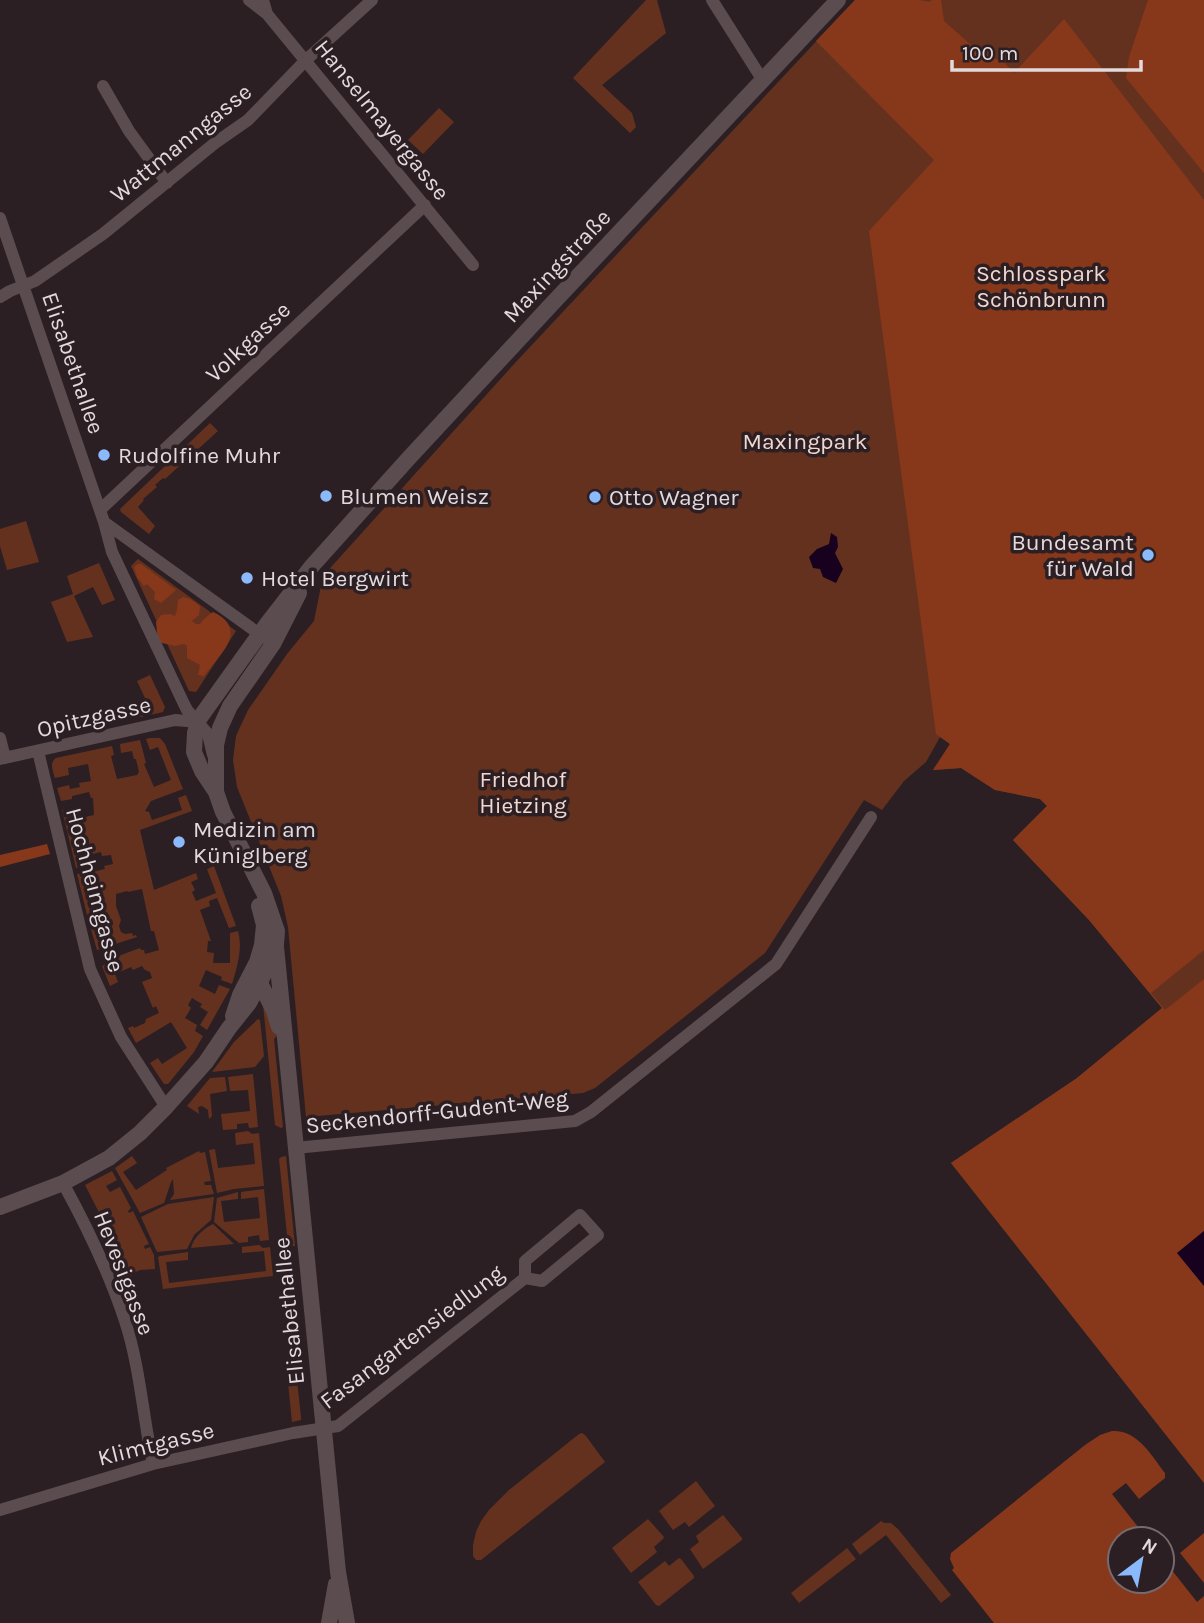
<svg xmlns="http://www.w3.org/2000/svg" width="1204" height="1623" font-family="Karla,sans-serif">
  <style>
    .green { fill: #65311f }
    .forest { fill: #87381b }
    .water { fill: #18011f }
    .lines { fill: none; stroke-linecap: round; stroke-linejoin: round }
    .minor { stroke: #5b4c50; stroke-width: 12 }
    .tertiary { stroke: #5b4c50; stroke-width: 16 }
    .poi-dot { fill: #8bbafc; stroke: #2c1f23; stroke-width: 2.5 }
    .labels { text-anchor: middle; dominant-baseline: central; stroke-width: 7; stroke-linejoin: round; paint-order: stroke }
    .street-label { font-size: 23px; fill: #e3dadd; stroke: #2c1f23 }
    .park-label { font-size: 23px; fill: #f0d8d0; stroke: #2c1f23 }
    .poi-label { font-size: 23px; fill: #e3dadd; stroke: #2c1f23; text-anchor: start }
  </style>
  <rect width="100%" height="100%" fill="#2c1f23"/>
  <path class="green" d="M646,0H657L666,33L602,85L632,113L636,127L630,133L573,78Z
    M855,0H1204V1483L951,1163L1077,1078L1162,1008L1089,920L1013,840L1047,806L1040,799L995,790L961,768L933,770L950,744L940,737L926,762L904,781L882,810L864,800L765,953L595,1088L583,1093L306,1117L288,927L281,896L237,787L233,760L236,736L248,710L287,654L314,621L323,576L515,363Z
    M439,108L454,122L423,154L408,140Z
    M210,423L218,431L165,479L163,478L155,485L157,487L143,499L144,500L138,507L155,526L149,534L121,512L120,509Z
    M26,521L39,562L7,570L0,546V529Z
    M138,559L236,631L196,692L189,691L131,566Z
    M99,563L115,600L102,605L93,587L74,596L93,637L67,642L51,602L73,594L67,576Z
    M150,675L165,707L163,712L131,719L127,709L146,700L137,681Z
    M150,738H160L165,744L183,789L151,801L145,811L149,812L152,820L182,810L178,798L186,795L192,811L140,830L154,890L196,873L198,879L191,882L195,890L192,892L196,901L216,893L207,869L214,866L236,926L229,928L217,898L209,901L210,906L200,910L211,941H208L207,952L214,953L213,963H230V933L238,931C243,949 237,967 232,984L221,980L222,977L206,970L199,986L215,994L219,985L230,989L207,1030L200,1025L208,1012L200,1007L202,1004L192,998L188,1005L191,1008L185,1018L197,1025L195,1031L203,1036L194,1052L168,1084H164L150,1063L158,1058L162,1064L187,1048L171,1022L136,1043L128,1028L133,1026L134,1028L145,1023L146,1019L159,1013L156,1006L153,1008L142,982L152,978L150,972L145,970L142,966L133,970L131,967L115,974L118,982L110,986L102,966L121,955L140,948L141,950H144L145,954L159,950L154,931H151L142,889L128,892L127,891L116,894V906L121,920L119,926L121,932L125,934L132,933L133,936L136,935L137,937L97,950L88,919L77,874L87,872L88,873L105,869L104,866L113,864L111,855L102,856L101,852L84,856L86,865L76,868L62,810L67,809L69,816L72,815L71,810L76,809L78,815L84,814L85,817L94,815L93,798H91L89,792L72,796V799L61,801L57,788L69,785L70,789L80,787L79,783L91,781L88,764L68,768L69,775L55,778C53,771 49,763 56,758L112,746L114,755L111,756L117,779L137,775L139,772L136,759H134L132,751L121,753L120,744L140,740L146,763L144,764L154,787L171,780L158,747L150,750L146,739Z
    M263,1004L276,1027L277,1036L274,1039L283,1127L281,1128L275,1125Z
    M258,1019L260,1020L264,1056L255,1067L212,1072L234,1042Z
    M253,1074L258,1127L249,1128L248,1123L237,1124V1129L223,1130L221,1114L250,1111L248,1090L230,1091L228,1077Z
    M225,1077L227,1091L210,1094L212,1116L209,1119L208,1110L202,1106L198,1107L199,1114L187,1106L210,1078Z
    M248,1131L252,1134L259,1133L264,1186L234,1189L217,1193L209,1150L215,1149L218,1168L255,1164L253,1143L236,1145L235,1133Z
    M199,1151L200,1153L205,1152L211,1181L204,1182L205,1185H211L214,1194L170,1200L174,1194L173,1179L171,1182L164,1203L140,1213L115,1168L132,1156L137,1163L123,1172L136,1190L167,1170L166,1168Z
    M286,1156L295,1246H291L288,1244L279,1159L281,1157Z
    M112,1171L117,1180L106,1186L110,1192L120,1187L131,1208L128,1211L129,1213L133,1211L149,1244L144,1246L145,1249L150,1247L154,1255L155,1269L140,1270L131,1274L132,1276L128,1279L112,1238L85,1185Z
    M264,1189L269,1240L260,1241L259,1235L248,1237V1242L239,1243L214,1222L217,1198L238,1192V1199L221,1201L224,1222L260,1218L258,1197L241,1199V1192Z
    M214,1197L211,1220L194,1235L187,1249L157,1252L141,1217L168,1204Z
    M213,1224L234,1244L191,1248C194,1237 203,1229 213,1224Z
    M259,1245L263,1248L270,1247L273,1276L163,1289L158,1257L160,1256L188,1252V1260L166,1262L169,1283L266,1271L264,1251L242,1253V1247Z
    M295,1362L301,1417V1420L292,1422L286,1363Z
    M582,1433L586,1436L605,1462L481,1560H476L473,1556V1545L476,1532L481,1521L489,1510L509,1490L579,1434Z
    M696,1481L715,1506L689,1527L685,1522L673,1530L659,1511Z
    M723,1515L742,1538V1540L703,1569L690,1549L699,1542L696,1536Z
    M648,1519L664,1537L663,1539L654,1547L657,1552L631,1573L612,1548Z
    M881,1521L884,1523H891L898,1529L951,1595L941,1603L886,1535L860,1555L852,1544Z
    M847,1548L856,1559L799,1603L791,1593Z
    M679,1558L681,1559L694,1576V1578L659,1606L656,1605L638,1582L665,1561L669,1566Z"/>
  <path class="forest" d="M855,0H920L929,2L932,0H941L944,21L978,51L1005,63L1014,73L1064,19L1204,200V950L1151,993L1165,1010L1204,979V1231L1177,1253L1204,1286V1483L951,1163L1077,1078L1162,1008L1089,920L1013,840L1047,806L1040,799L995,790L961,768L933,770L950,744L936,734L869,231L934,160L816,41Z
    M1148,0H1204V173L1126,78L1129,57Z
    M138,564H141L176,590L161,603L154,599L155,592L147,584L144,586L137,577L134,567Z
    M183,597L190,599L200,606L199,615L192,621L196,624H200L204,619L213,612C251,630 218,656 204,676L198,675L200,665L187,658V646L184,644L175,646L158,642L156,622L161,615L170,614L175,616L177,610L178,600Z
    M47,844L50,854L0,867V855Z
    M1112,1431C1138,1430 1151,1455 1165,1473V1478L1139,1499L1126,1483L1112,1494L1142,1532L1137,1536L1139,1539H1120V1581H1162V1568L1167,1564L1197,1602L1204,1596V1623H994L952,1570L954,1568L950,1559L951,1553L1085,1445L1100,1435Z
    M1204,1533V1583L1180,1553Z"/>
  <path class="water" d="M831,533L837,537L838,547L835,553L843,569L836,583L823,577L820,569L813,568L809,557L817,549L829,544Z
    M1204,1231V1286L1177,1253Z"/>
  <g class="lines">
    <path class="minor" d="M249,0L267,14
      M263,0L267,14L473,265
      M712,0L762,79
      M103,86L129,131L167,183
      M0,218L104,522L112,552L184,704L187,710L208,734L213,755
      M0,297L10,291L35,281L103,234L215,143L248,120L306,60L372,0
      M100,510L425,205
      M104,522L265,638
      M0,738L5,758
      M38,751L90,969L121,1037L166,1107
      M0,759L175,720L198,722
      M295,1148L575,1121L591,1112L776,964L871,817
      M63,1183C86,1225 110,1275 125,1321C140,1367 143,1417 153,1464
      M0,1510L153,1464L293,1433L338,1426L525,1278V1261L580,1215L598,1235L542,1281L525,1278"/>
    <path class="tertiary" d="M216,790V745L220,728L230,706L273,644L299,593
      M276,947L338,1572L347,1623
      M257,977L274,1011L279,1027
      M233,1016L240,995L257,962L262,945L264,925L259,906
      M0,1207L63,1183L109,1158L140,1133L166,1107L206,1062L229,1028L249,1003L260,983L276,945L277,931L264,893L223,812L216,792L202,771L194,752L195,733L199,719L267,624L312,566L408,459L549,307L838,0
      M329,1623L336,1584"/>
  </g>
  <g class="poi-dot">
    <circle cx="104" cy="455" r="7"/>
    <circle cx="326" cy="496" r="7"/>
    <circle cx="595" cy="497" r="7"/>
    <circle cx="1148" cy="555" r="7"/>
    <circle cx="247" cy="578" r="7"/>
    <circle cx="179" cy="842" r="7"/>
  </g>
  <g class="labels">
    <g class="street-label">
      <text transform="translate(382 120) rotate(51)">Hanselmayergasse</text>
      <text transform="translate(181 143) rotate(-39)">Wattmanngasse</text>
      <text transform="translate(557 266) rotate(-47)">Maxingstraße</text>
      <text transform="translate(248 342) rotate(-43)">Volkgasse</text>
      <text transform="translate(73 363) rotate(71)">Elisabethallee</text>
      <text transform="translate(94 717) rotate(-13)">Opitzgasse</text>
      <text transform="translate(95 890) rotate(75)">Hochheimgasse</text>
      <text transform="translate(437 1112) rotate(-6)">Seckendorff-Gudent-Weg</text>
      <text transform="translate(124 1273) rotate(69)">Hevesigasse</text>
      <text transform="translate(289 1311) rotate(-96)">Elisabethallee</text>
      <text transform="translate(412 1337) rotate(-37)">Fasangartensiedlung</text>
      <text transform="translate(156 1444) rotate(-14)">Klimtgasse</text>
    </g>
    <g class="park-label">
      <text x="1041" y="273">Schlosspark<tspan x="1041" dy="26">Schönbrunn</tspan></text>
      <text x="805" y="441">Maxingpark</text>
      <text x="523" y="779">Friedhof<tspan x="523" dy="26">Hietzing</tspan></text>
    </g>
    <g class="poi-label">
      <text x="118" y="455">Rudolfine Muhr</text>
      <text x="340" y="496">Blumen Weisz</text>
      <text x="609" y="497">Otto Wagner</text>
      <text x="1134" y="542" text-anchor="end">Bundesamt<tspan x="1134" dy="26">für Wald</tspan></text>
      <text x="261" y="578">Hotel Bergwirt</text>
      <text x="193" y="829">Medizin am<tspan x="193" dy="26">Küniglberg</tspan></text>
    </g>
  </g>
  <g transform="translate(1141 1560) rotate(32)"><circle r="33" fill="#2c1f23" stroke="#756a6d" stroke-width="2"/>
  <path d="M0-5L12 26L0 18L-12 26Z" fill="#8bbafc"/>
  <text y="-10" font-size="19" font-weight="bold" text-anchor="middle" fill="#e3dadd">N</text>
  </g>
  <path d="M952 60v10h189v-10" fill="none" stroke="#e3dadd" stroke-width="3.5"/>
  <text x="962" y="60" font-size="21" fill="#e3dadd" stroke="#2c1f23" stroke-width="5" paint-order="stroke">100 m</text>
</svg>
